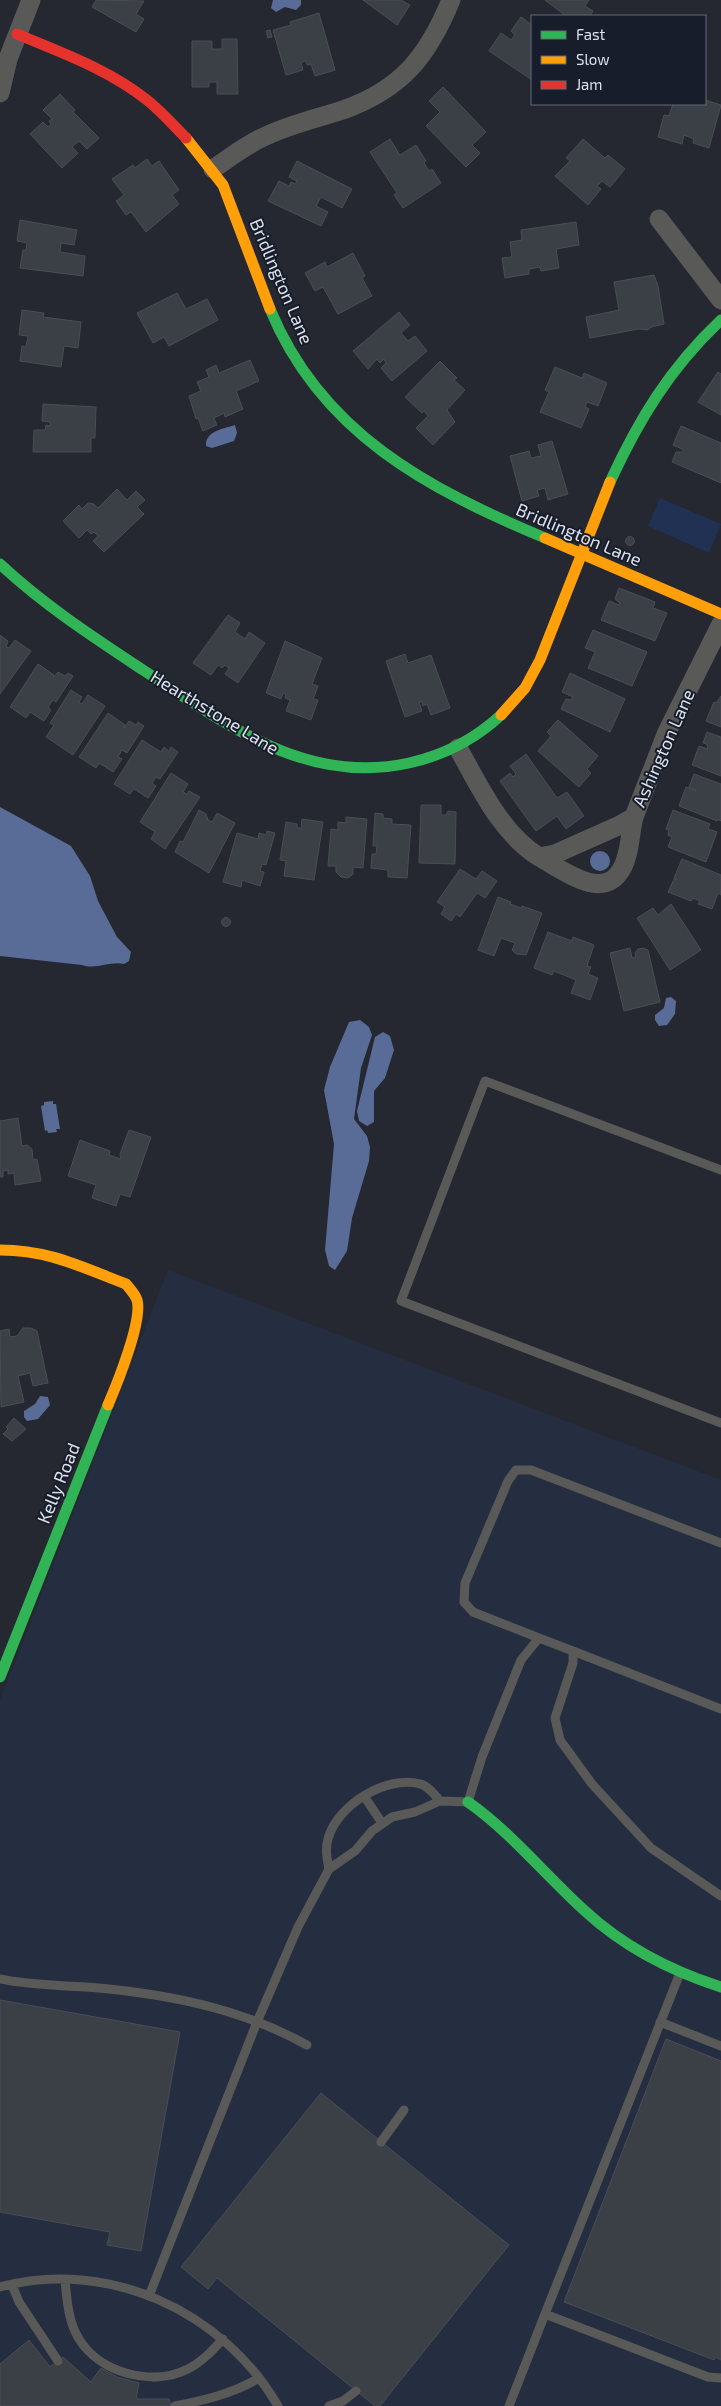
<svg xmlns="http://www.w3.org/2000/svg" width="721" height="2406" font-family="'Exo 2',sans-serif">
  <style>
    .built { fill: #252d40 }
    .garden { fill: #203154 }
    .water { fill: #586c97 }
    .building { fill: #3b3f46; stroke: #4a4d54 }
    .lines { fill: none; stroke-linecap: round; stroke-linejoin: round }
    .lane { stroke: #595958; stroke-width: 9 }
    .street { stroke: #595958; stroke-width: 19 }
    .fast { stroke: #30b455; stroke-width: 11 }
    .slow { stroke: #ff9f0a; stroke-width: 11 }
    .jam { stroke: #e5322d; stroke-width: 11 }
    .labels { text-anchor: middle; dominant-baseline: central; stroke-width: 4; stroke-linejoin: round; paint-order: stroke }
    .street-label { font-size: 18px; fill: #dce1eb; stroke: #171d2b }
  </style>
  <rect width="100%" height="100%" fill="#252830"/>
  <path class="built" d="M168,1270L721,1480V2406H0V1700Z"/>
  <path class="garden" d="M660,498L721,524L709,553L648,526Z"/>
  <path class="water" d="M273,0H301V5L296,10L285,7L276,12L271,8Z
    M235,425L237,433L234,441L212,448L206,446C205,431 223,429 235,425Z
    M0,807L71,846L90,876L98,901L117,937L131,952L129,961L124,964C109,961 97,970 82,965L0,956Z
    M590 861a10 10 0 1 1 20 0a10 10 0 1 1-20 0Z
    M671,997L676,1001L675,1014L667,1025L659,1026L655,1020V1015L664,1008L666,998Z
    M360,1020L369,1027L372,1035L361,1068L354,1119L367,1136L370,1147L369,1161L352,1218L347,1251L335,1270L329,1266L325,1250L334,1144L324,1090L330,1067L349,1022Z
    M383,1032L390,1036L394,1050L385,1078L374,1091V1122L367,1126L359,1121L357,1111L375,1037Z
    M53,1101V1104H56L60,1129H56L57,1132L48,1133L47,1130L45,1131L41,1106L44,1105V1102Z
    M40,1396L48,1397L50,1405L38,1419L27,1421L24,1417V1411L35,1404Z"/>
  <path class="building" d="M96,0L144,1L136,14L144,19L136,32L92,7Z
    M363,0H401L410,5L397,25Z
    M545,0H589L585,6L593,11L590,16H566Z
    M319,13L335,70L315,76L311,64L307,65L306,61L301,62L303,70L286,75L273,30L291,25L290,22Z
    M521,17L532,25V80L489,51L501,33L511,40L515,35L511,31Z
    M270,30L272,37L268,38L266,31Z
    M222,39H237L238,94H217V82H209V87H192V41H212V49H222Z
    M443,87L486,132L472,145L480,153L466,167L426,126L440,112L429,101Z
    M60,94L75,110L73,112L99,138L87,149L79,141L72,147L78,153L62,168L30,134L43,122L48,127L51,124L49,121L52,119L43,110Z
    M705,100L721,105L709,148L693,143L694,139L684,135L682,144L658,137L664,115L669,116L673,104H705Z
    M390,139L400,155L416,145L426,161L424,163L429,171L432,169L441,183L403,208L394,195L397,193L370,152Z
    M583,139L605,158L608,155L625,169L610,187L602,181L597,186L601,189L588,205L555,176L570,161L566,158Z
    M147,159L152,166L159,161L179,190L172,195L179,204L146,232L131,212L126,215L116,201L124,195L112,179L133,165L135,168Z
    M297,161L352,189L342,208L321,197L316,206L328,212L321,226L268,201L279,181L289,186L291,182L295,184L297,181L289,177Z
    M20,220L77,230L74,245L61,243L60,252L85,256L83,276L20,268L23,250H26L27,243L17,241Z
    M576,222L579,245L556,249L559,268L541,271L540,267L529,269V274L505,278L502,258L512,257L510,242L522,240L521,230Z
    M353,253L365,276L362,278L372,296L338,314L323,287L315,291L305,273L325,262L327,267Z
    M654,275L658,286L664,324L651,327L648,330L639,329L590,338L586,317L619,310L614,282Z
    M177,293L186,309L207,299L218,320L169,346L164,337L153,343L137,313Z
    M22,310L44,313L43,317L81,322L78,348L64,346L61,367L20,361L22,346L26,347L28,336L19,335Z
    M399,312L410,325L401,333L408,341L415,336L427,351L392,381L381,368L386,363L384,359L380,363L377,359L368,369L353,351Z
    M250,360L259,381L236,391L243,409L225,417L224,413L214,418L217,425L203,431L198,418L196,419L189,396L201,391L197,382L209,377L206,370L216,365L219,373Z
    M440,361L457,378L454,380L465,390L447,410L455,422L433,445L416,428L428,416L424,411L422,413L405,397Z
    M555,367L582,378L584,373L607,383L598,406L587,402L585,407L589,409L581,428L540,412L549,392L545,390Z
    M718,372L721,374V415L698,402Z
    M43,404L96,407L95,438H91V452H33L34,430H45L46,425L50,426V422L42,421Z
    M681,426L721,443V483L672,462L676,452H683L684,450L673,445Z
    M552,441L568,494L548,500L545,488L537,490L539,496L522,501L510,456L529,451L531,458L541,456L538,445Z
    M117,489L127,500L136,491L145,500L137,507L144,514L104,552L93,541L98,536L94,532L91,534L87,530L79,538L63,521L79,505L82,509L88,503L94,504L98,508Z
    M625.5 541a4.5 4.5 0 1 1 9 0a4.5 4.5 0 1 1-9 0Z
    M619,588L655,602L653,608L667,613L655,641L601,620L609,601L619,605L620,603L615,599Z
    M228,615L240,623L235,632L245,639L249,632L265,643L238,683L225,674L229,668L225,665L222,668L218,665L211,675L193,663Z
    M593,630L647,652L632,686L588,668L595,652L585,648Z
    M0,635L8,641L6,647L9,648L15,640L31,651L0,694Z
    M285,641L322,658L312,684L318,686L313,699L318,700L311,720L286,711L290,700L285,698L286,694L283,693L281,699L266,693Z
    M405,654L408,663L431,655L450,708L431,715L427,704L423,706L422,702H419L422,711L405,717L386,661Z
    M38,664L54,675L53,678L58,672L65,676L68,673L73,676L56,702L53,700L48,707L51,710L44,721L30,712L26,718L10,707Z
    M570,673L625,699L610,732L561,709L566,699L570,700L573,697L562,692Z
    M71,690L82,697L79,702L82,704L88,695L105,706L73,755L46,737L54,725L50,723Z
    M721,696V727L706,721L714,702L716,703Z
    M108,713L125,725L124,728L129,721L136,725L138,722L144,726L127,753L122,750L118,757L122,759L113,772L99,763L96,768L79,757Z
    M558,720L598,756L587,769L591,773L579,787L538,751L551,736L547,732Z
    M707,732L721,737V776L692,765L699,746L708,749L707,744L703,743Z
    M142,740L161,752L164,747L169,751L171,747L178,752L160,779L156,777L152,783L156,786L148,798L134,789L130,794L114,784Z
    M526,754L557,798L567,792L584,816L566,829L557,816L536,831L500,781L510,773L513,777L516,774L510,766Z
    M171,773L188,784L183,792L187,794L189,791L200,797L165,849L151,839L155,832L140,822Z
    M694,774L721,784V821L717,819V821L679,806L686,787L696,791V790L689,787Z
    M421,805H441V815H446L448,811L456,812L455,864L419,863Z
    M199,810L206,814L208,820L212,822L217,813L235,823L209,873L175,852L180,841L183,842Z
    M673,810L710,824L708,829L717,832L706,862L668,847L672,837L668,835L669,830L666,829Z
    M375,813L383,814V818L392,819V824L411,825L407,878L388,877V870L371,868L372,854H376L377,846H373Z
    M346,817L367,819L363,868L353,867V874L348,878L341,877L336,872V866H328L331,829L338,830V822L346,823Z
    M302,819L323,822L314,880L284,876L286,861L280,860L286,822L297,824V827L301,829Z
    M267,831L275,833L266,865L262,864L260,871L264,872L260,886L242,880L241,887L223,882L237,833L258,839L259,833L266,835Z
    M682,859L721,875V895L718,893L712,909L698,904L700,901L693,898L691,901L668,892L674,879H677L674,878Z
    M460,869L476,879L482,871L497,881L485,898L477,893L460,917L456,914L451,921L441,914L445,907L437,902Z
    M498,897L511,902L510,904L521,908L522,906L542,913L526,955L516,954L512,950L515,943L501,938L494,956L478,950Z
    M671,904L701,950L670,970L637,918L653,908L658,915Z
    M221.5 922a4.5 4.5 0 1 1 9 0a4.5 4.5 0 1 1-9 0Z
    M548,932L572,941L573,937L594,945L587,966L591,967L588,974L598,978L590,1000L571,993L576,980L554,971L552,975L534,968Z
    M630,948L632,958L636,957L635,953L638,949L643,948L648,950L660,1002L624,1011L610,953Z
    M18,1118L22,1146L27,1145L32,1149L33,1160L37,1159L41,1181L15,1185L14,1173L8,1174V1170L3,1171V1177H0V1121Z
    M129,1130L151,1137L130,1197L120,1194L116,1206L92,1198L96,1185L68,1176L80,1140L110,1151L109,1155L121,1159L120,1154Z
    M23,1328H31L37,1331L48,1383L33,1386L30,1373L18,1376L24,1402L1,1407L0,1331L9,1329L10,1337L17,1336Z
    M14,1418L26,1429L12,1441L3,1434L8,1429L6,1427Z
    M0,2000L180,2032L141,2251L107,2245L110,2232L0,2212Z
    M666,2039L721,2061V2360L715,2357L714,2360L564,2302Z
    M321,2093L509,2245L380,2406H375L217,2278L208,2289L181,2267Z
    M29,2340L50,2367L63,2357L91,2382L101,2368L117,2377L139,2383L136,2399H169L171,2406H0V2364Z"/>
  <g class="lines">
    <path class="lane" d="M721,1170L485,1081L401,1301L721,1423
      M539,1638L473,1612L464,1602L465,1583L508,1481L516,1470H531L721,1543
      M573,1651L721,1709
      M364,1796L382,1823
      M329,1869C327,1859 325,1849 328,1839C337,1805 386,1775 420,1784C427,1785 435,1795 440,1801
      M680,1973L545,2314L708,2377L721,2378
      M0,1979C32,1986 66,1985 99,1988C172,1995 242,2009 307,2045
      M660,2022L721,2046
      M381,2142L404,2110
      M65,2280C67,2300 68,2321 79,2339C100,2373 152,2387 188,2369C202,2362 212,2351 223,2339
      M12,2285L19,2302L58,2361
      M0,2287C108,2258 223,2311 278,2406
      M149,2296L257,2022L298,1927L329,1869L355,1851L372,1831L392,1817L415,1812L440,1801L468,1802L482,1757L521,1660L539,1638L573,1651V1663L555,1718L560,1740L592,1784L651,1848L721,1896
      M175,2406C205,2400 232,2394 259,2378
      M329,2406L343,2401L356,2391
      M509,2406L545,2314"/>
    <path class="street" d="M0,93L8,59L31,0
      M213,169C231,157 248,143 268,135C292,124 318,118 343,110C402,89 428,56 451,0
      M659,219L721,300
      M458,748C480,787 500,832 539,857L555,854L618,826L634,817L667,732L721,624
      M539,857C561,869 602,902 621,870C630,856 630,832 634,817"/>
    <path class="fast" d="M270,309C321,433 428,489 545,538
      M610,482C639,419 670,368 721,320
      M0,564C44,605 93,637 143,670C225,723 305,786 409,763C445,755 474,740 501,715
      M0,1677L108,1405
      M468,1802C512,1833 545,1875 585,1911C624,1947 671,1971 721,1987"/>
    <path class="slow" d="M186,138L223,185L270,309
      M545,538L721,614
      M501,715L525,688L540,660L610,482
      M0,1250C49,1250 81,1267 126,1284C130,1289 135,1294 137,1300C143,1320 117,1384 108,1405"/>
    <path class="jam" d="M17,34C62,53 108,69 147,100C161,111 173,125 186,138"/>
  </g>
  <g class="labels">
    <g class="street-label">
      <text transform="translate(282 281) rotate(67)">Bridlington Lane</text>
      <text transform="translate(579 534) rotate(23)">Bridlington Lane</text>
      <text transform="translate(215 712) rotate(31)">Hearthstone Lane</text>
      <text transform="translate(663 748) rotate(-66)">Ashington Lane</text>
      <text transform="translate(58 1483) rotate(-68)">Kelly Road</text>
    </g>
  </g>
  <rect x="531" y="15" width="175" height="90" fill="#171d2b" stroke="#666b78"/>
  <rect x="541" y="31" width="25" height="8" fill="#30b455" stroke="#666b78"/>
  <text x="576" y="40" font-size="15" fill="#dce1eb">Fast</text>
  <rect x="541" y="56" width="25" height="8" fill="#ff9f0a" stroke="#666b78"/>
  <text x="576" y="65" font-size="15" fill="#dce1eb">Slow</text>
  <rect x="541" y="81" width="25" height="8" fill="#e5322d" stroke="#666b78"/>
  <text x="576" y="90" font-size="15" fill="#dce1eb">Jam</text>
</svg>
